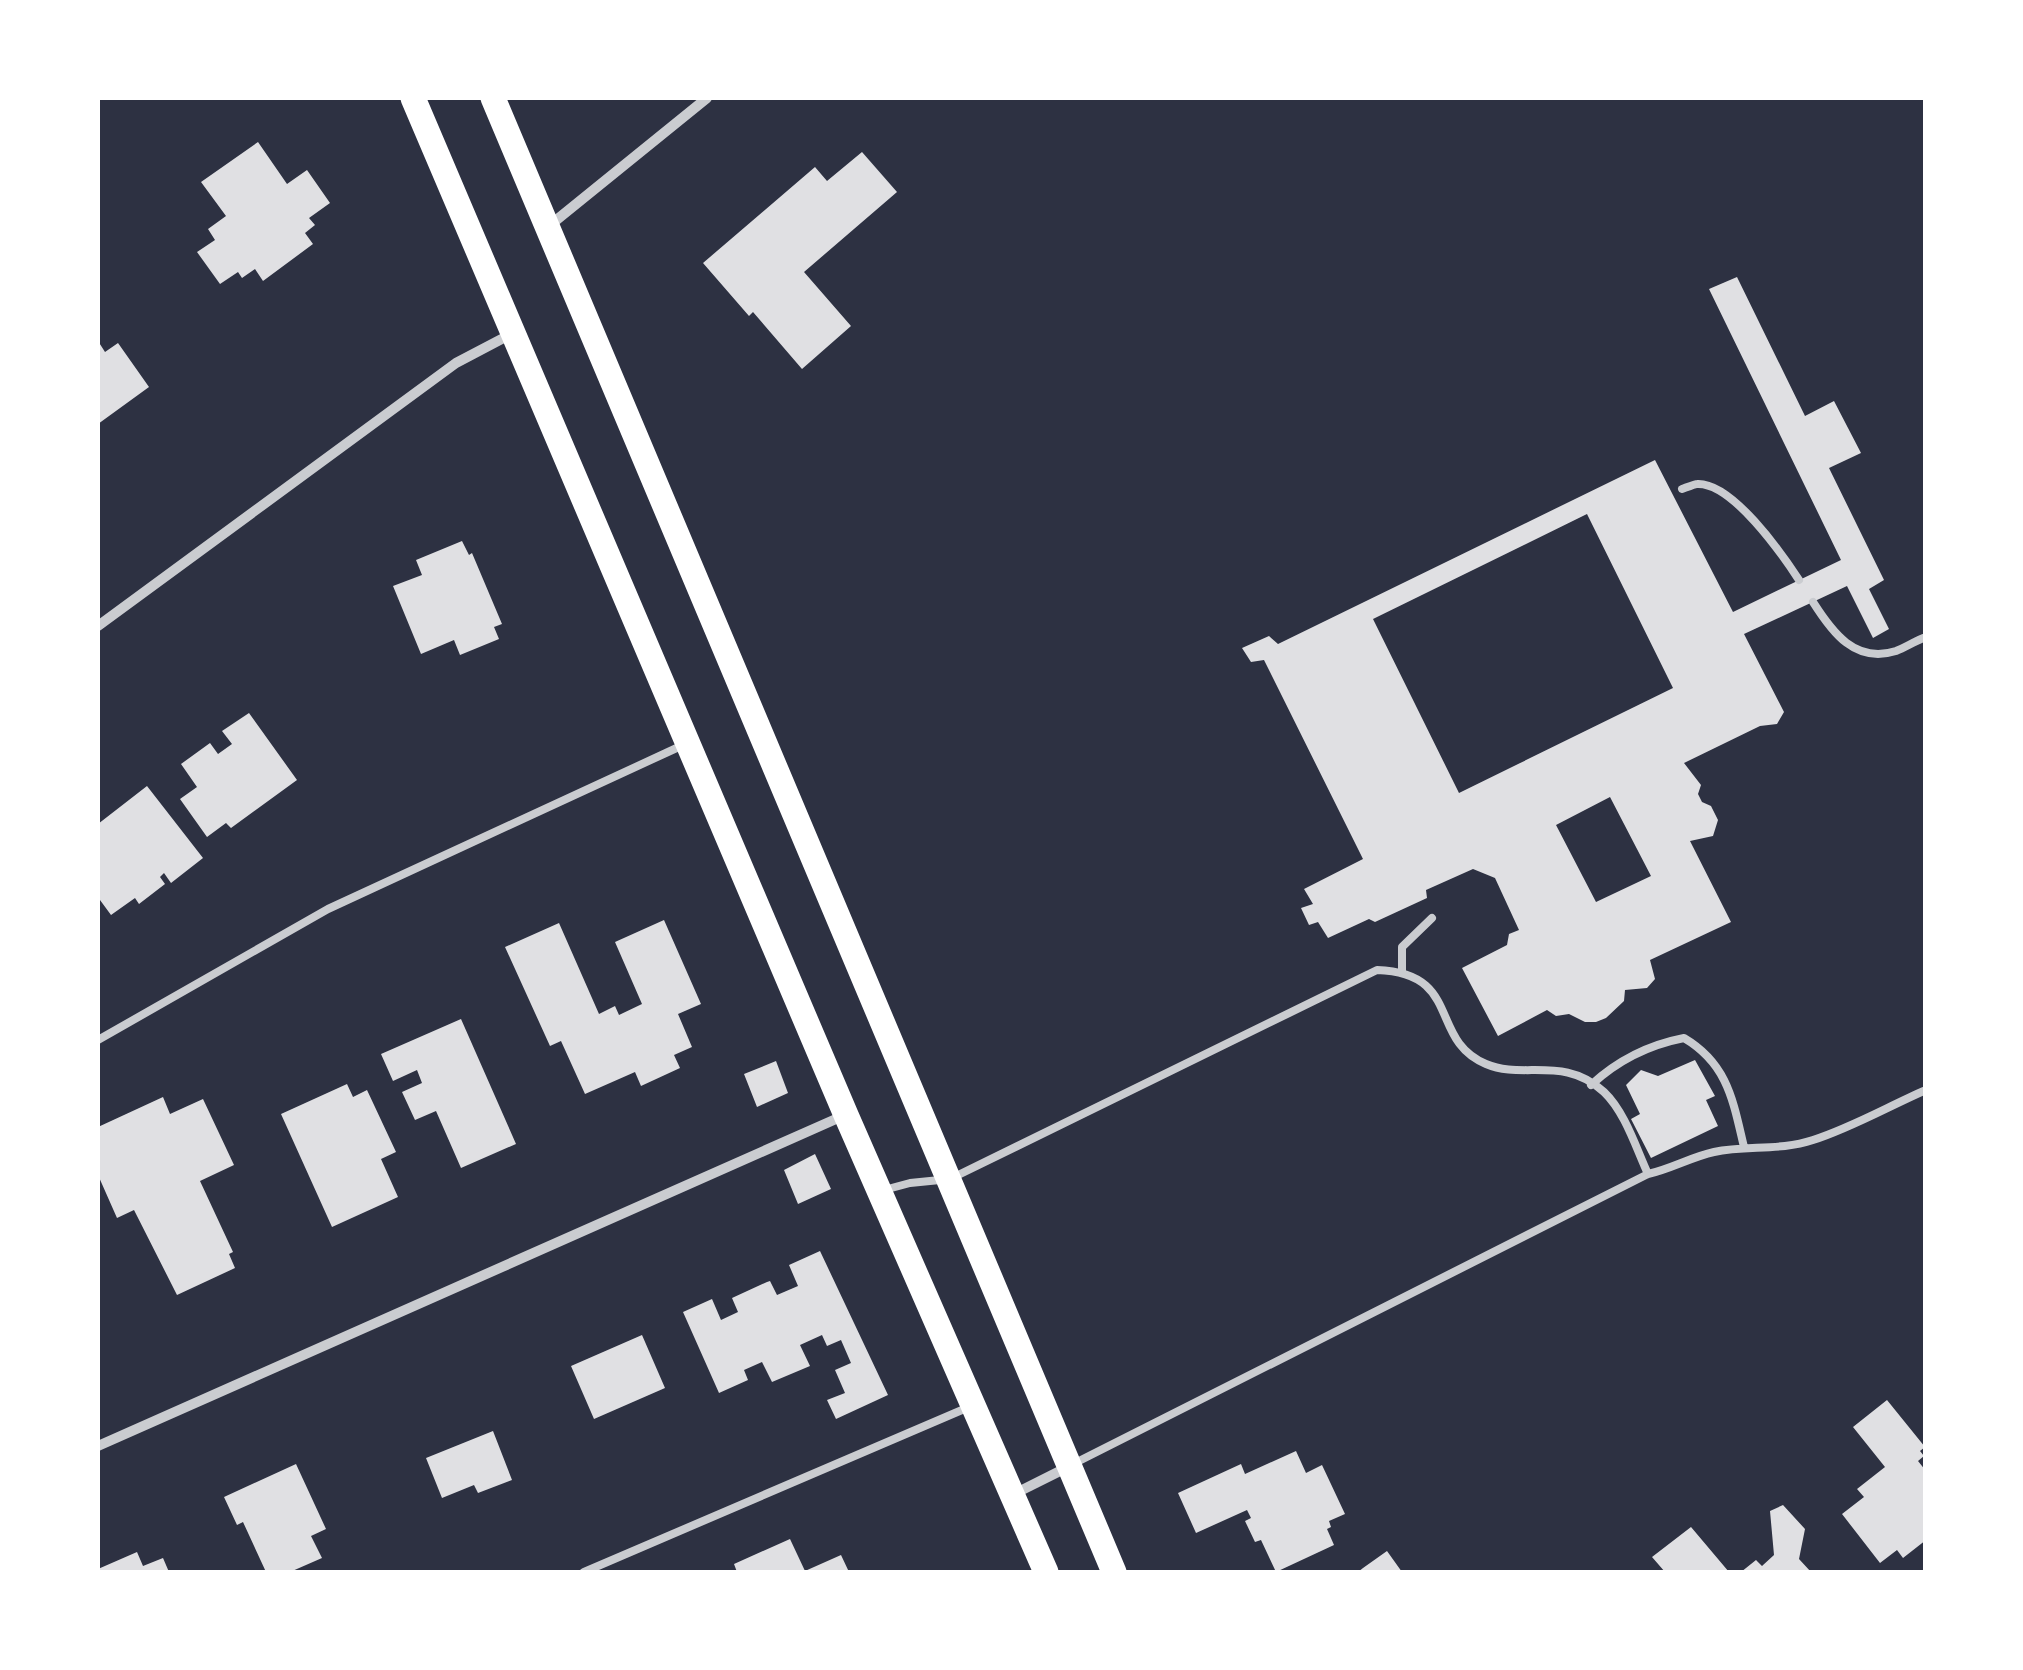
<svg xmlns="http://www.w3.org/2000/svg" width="2023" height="1670" font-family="'Roboto Condensed',sans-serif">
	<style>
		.building { fill: #e0e0e3; fill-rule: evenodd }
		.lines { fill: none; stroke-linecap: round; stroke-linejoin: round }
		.service { stroke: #caccd0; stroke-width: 8 }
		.minor { stroke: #caccd0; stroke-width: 10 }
		.primary { stroke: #fff; stroke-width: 25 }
	</style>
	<rect width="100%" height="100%" fill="#2d3142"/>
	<!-- building -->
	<path class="building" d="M 258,142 L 287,184 L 307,170 L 330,203 L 309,218 L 315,225 L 305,233 L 313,244 L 263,281 L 255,269 L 242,278 L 238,272 L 220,284 L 197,252 L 215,240 L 208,229 L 226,216 L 201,182 Z
		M 862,152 L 897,192 L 804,272 L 851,326 L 802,369 L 753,312 L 749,316 L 703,263 L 815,167 L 827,181 Z
		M 1737,277 L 1805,416 L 1834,401 L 1861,453 L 1829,468 L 1884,580 L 1869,589 L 1889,629 L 1873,638 L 1847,586 L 1744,634 L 1784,712 L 1777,724 L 1760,726 L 1684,763 L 1701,785 L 1698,794 L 1702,802 L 1711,806 L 1718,820 L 1713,836 L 1690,841 L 1731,922 L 1650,960 L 1655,979 L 1647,988 L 1625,990 L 1624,1001 L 1606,1018 L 1596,1022 L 1585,1022 L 1569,1014 L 1556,1016 L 1547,1010 L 1498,1036 L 1462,968 L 1507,945 L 1509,934 L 1519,930 L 1495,878 L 1473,869 L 1426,890 L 1427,898 L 1375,922 L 1369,919 L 1328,938 L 1318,922 L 1309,925 L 1301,908 L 1313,904 L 1304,889 L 1363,859 L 1264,660 L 1251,662 L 1242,648 L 1269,636 L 1278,644 L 1655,460 L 1733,612 L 1841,560 L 1709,289 ZM 1587,514 L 1673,688 L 1459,793 L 1373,619 ZM 1610,797 L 1651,876 L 1596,902 L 1556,825 Z
		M 98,341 L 105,352 L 118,343 L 149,387 L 98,424 Z
		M 462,541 L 469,555 L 472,553 L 502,624 L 494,627 L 499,639 L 460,655 L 454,640 L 421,654 L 393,586 L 422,575 L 416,560 Z
		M 249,713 L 297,780 L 231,828 L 226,823 L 207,837 L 180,799 L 197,787 L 181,764 L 210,743 L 218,754 L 232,744 L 222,731 Z
		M 147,786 L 203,858 L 171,883 L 164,873 L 160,877 L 165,884 L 139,904 L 135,898 L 111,915 L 100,900 L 98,901 L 98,824 Z
		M 664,920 L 701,1004 L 678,1014 L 692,1047 L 674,1055 L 680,1068 L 641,1086 L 635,1072 L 585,1094 L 561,1041 L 550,1046 L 505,947 L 559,923 L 599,1014 L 615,1006 L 619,1015 L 642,1004 L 615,942 Z
		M 461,1019 L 516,1144 L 461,1168 L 436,1111 L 415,1120 L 402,1092 L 422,1083 L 417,1070 L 393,1081 L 381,1054 Z
		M 1695,1060 L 1715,1096 L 1706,1100 L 1718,1126 L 1651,1158 L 1631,1119 L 1640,1114 L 1626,1085 L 1641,1070 L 1658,1076 Z
		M 776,1061 L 788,1093 L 757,1107 L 744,1074 Z
		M 347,1084 L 353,1097 L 367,1090 L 396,1152 L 381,1159 L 398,1197 L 332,1227 L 281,1114 Z
		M 163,1097 L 170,1114 L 203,1099 L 234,1165 L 200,1181 L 233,1252 L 229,1254 L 235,1268 L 177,1295 L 134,1210 L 117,1218 L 98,1175 L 98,1127 Z
		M 815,1154 L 831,1189 L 798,1204 L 784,1170 Z
		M 820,1251 L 888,1395 L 836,1419 L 827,1400 L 845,1393 L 835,1370 L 851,1363 L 841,1340 L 827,1346 L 822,1335 L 800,1345 L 810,1366 L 772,1382 L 762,1362 L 744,1370 L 748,1380 L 719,1393 L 683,1312 L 712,1299 L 721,1320 L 738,1312 L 732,1298 L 767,1282 L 770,1281 L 777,1295 L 798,1286 L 789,1265 Z
		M 642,1335 L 665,1388 L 594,1419 L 571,1366 Z
		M 1887,1400 L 1925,1447 L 1920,1451 L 1924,1456 L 1918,1461 L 1926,1471 L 1926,1540 L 1903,1558 L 1897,1550 L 1880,1563 L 1842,1514 L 1864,1497 L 1857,1489 L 1885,1467 L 1853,1427 Z
		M 493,1431 L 512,1480 L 478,1493 L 474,1485 L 442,1498 L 426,1458 Z
		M 1296,1451 L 1306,1473 L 1322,1465 L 1345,1514 L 1329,1521 L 1331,1527 L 1327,1529 L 1334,1545 L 1276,1572 L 1261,1540 L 1255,1542 L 1245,1521 L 1251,1518 L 1247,1510 L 1196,1533 L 1178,1493 L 1241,1464 L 1245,1474 Z
		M 296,1464 L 326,1529 L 311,1536 L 322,1558 L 290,1572 L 266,1572 L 243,1522 L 237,1525 L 224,1497 Z
		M 1783,1505 L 1805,1529 L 1799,1559 L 1811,1572 L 1741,1572 L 1756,1560 L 1762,1566 L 1774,1555 L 1770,1511 Z
		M 1691,1527 L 1729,1572 L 1665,1572 L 1652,1557 Z
		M 790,1539 L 805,1571 L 841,1555 L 849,1572 L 737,1572 L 734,1564 Z
		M 1387,1551 L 1402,1572 L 1358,1572 L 1363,1568 Z
		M 137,1552 L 143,1566 L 163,1558 L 169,1572 L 98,1572 L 98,1569 Z"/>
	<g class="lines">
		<!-- service -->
		<path class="service" d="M 1682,489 C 1685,488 1695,484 1697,484 C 1732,482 1782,554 1799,580
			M 1813,602 C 1832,632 1855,664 1896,651 C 1906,647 1915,641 1926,637
			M 1402,971 L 1402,947 L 1432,918
			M 98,1040 L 328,909 L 681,746
			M 1591,1085 C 1618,1060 1648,1045 1684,1038 C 1728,1064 1733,1101 1744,1147
			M 884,1190 L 910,1183 L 950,1179 L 1377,970 C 1463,973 1428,1040 1486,1064 C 1523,1080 1564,1055 1604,1092 C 1625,1112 1636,1148 1648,1174
			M 1075,1463 L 1648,1174 C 1671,1169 1691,1157 1714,1152 C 1747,1145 1780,1151 1813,1140 C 1851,1128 1889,1106 1926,1090
			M 584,1572 L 969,1407"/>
		<!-- minor -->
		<path class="minor" d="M 549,226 L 707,98
			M 98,626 L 456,363 L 513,333
			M 98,1446 L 845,1115
			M 1012,1495 L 1068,1467"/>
		<!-- primary -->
		<path class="primary" d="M 413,98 L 846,1115 L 1046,1572
			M 493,98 L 1114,1572"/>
	</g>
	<!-- border -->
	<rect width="2023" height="1670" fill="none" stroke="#ffffff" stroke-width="200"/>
</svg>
